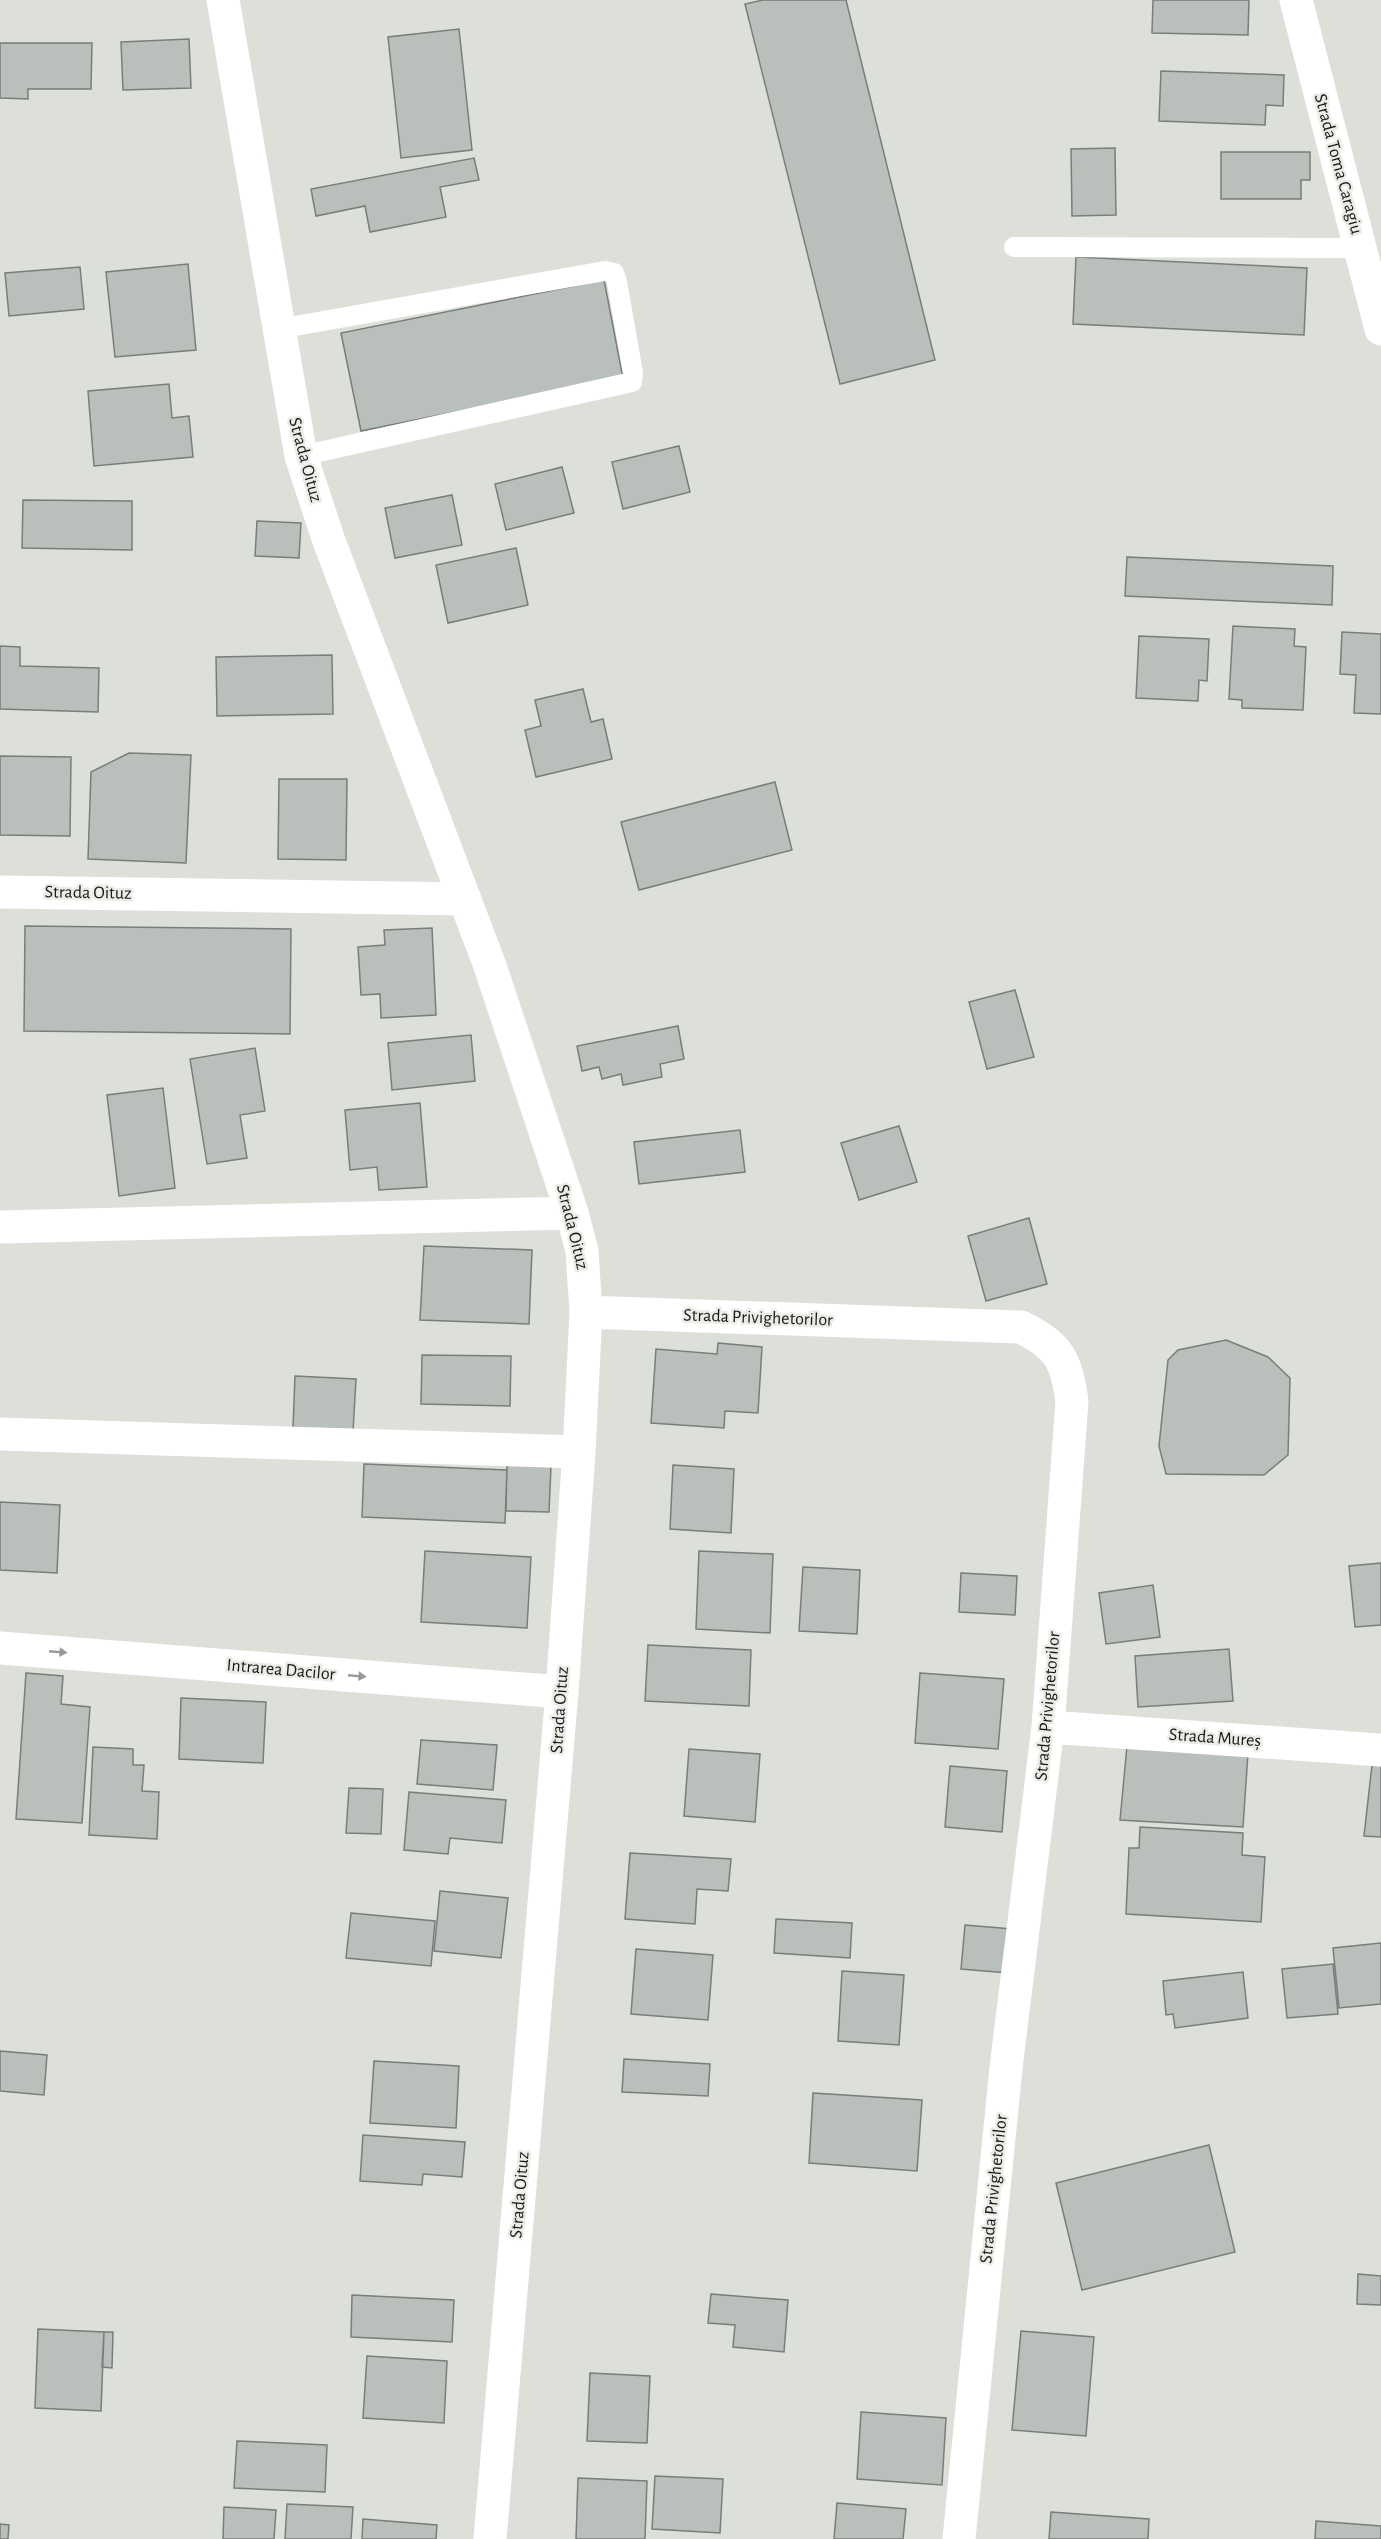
<svg xmlns="http://www.w3.org/2000/svg" width="1381" height="2539" font-family="'Alegreya Sans',sans-serif">
	<style>
		.building { fill: #b9bfba; stroke: #787e7a; stroke-width: 1.5 }
		.lines { fill: none; stroke-linecap: round; stroke-linejoin: round }
		.service { stroke: #fff; stroke-width: 20 }
		.minor { stroke: #fff; stroke-width: 33 }
		.oneway { fill: #979897 }
		.labels { text-anchor: middle; dominant-baseline: central; stroke-width: 5; stroke-linejoin: round; paint-order: stroke }
		.street-label { font-size: 18px; fill: #181917; stroke: #eaede6 }
	</style>
	<rect width="100%" height="100%" fill="#dde0d9"/>
	<!-- building -->
	<path class="building" d="M 763,0 L 846,0 L 935,360 L 840,384 L 745,4 Z
		M 1153,0 L 1249,0 L 1248,35 L 1152,33 Z
		M 459,29 L 472,150 L 401,158 L 388,37 Z
		M 189,39 L 191,88 L 123,90 L 121,42 Z
		M 0,43 L 92,43 L 91,89 L 28,89 L 28,99 L 0,98 Z
		M 1161,71 L 1284,75 L 1283,106 L 1266,105 L 1265,125 L 1159,121 Z
		M 1115,148 L 1116,215 L 1072,216 L 1071,149 Z
		M 1221,152 L 1310,152 L 1310,180 L 1301,180 L 1301,199 L 1221,199 Z
		M 474,158 L 479,180 L 440,187 L 446,217 L 370,232 L 365,206 L 316,216 L 311,189 Z
		M 1076,257 L 1307,268 L 1304,335 L 1073,324 Z
		M 188,264 L 196,350 L 115,357 L 106,272 Z
		M 80,267 L 84,309 L 9,316 L 5,273 Z
		M 604,280 L 623,378 L 361,431 L 341,333 Z
		M 169,384 L 172,418 L 189,416 L 193,457 L 94,466 L 88,391 Z
		M 679,446 L 690,492 L 623,509 L 612,462 Z
		M 562,467 L 574,513 L 506,530 L 495,484 Z
		M 452,495 L 462,545 L 395,558 L 385,508 Z
		M 23,500 L 132,501 L 132,550 L 22,548 Z
		M 257,521 L 301,523 L 299,558 L 255,556 Z
		M 516,548 L 528,605 L 448,623 L 436,565 Z
		M 1127,557 L 1333,566 L 1332,605 L 1125,596 Z
		M 1233,626 L 1295,629 L 1294,646 L 1306,647 L 1303,710 L 1242,708 L 1242,700 L 1229,699 Z
		M 1342,632 L 1381,634 L 1381,714 L 1354,713 L 1356,675 L 1340,674 Z
		M 1139,636 L 1209,639 L 1207,681 L 1199,680 L 1198,701 L 1136,698 Z
		M 0,646 L 20,647 L 20,666 L 99,668 L 98,712 L 0,709 Z
		M 332,655 L 333,714 L 217,716 L 216,657 Z
		M 583,689 L 591,722 L 603,719 L 612,759 L 536,777 L 525,730 L 541,726 L 535,700 Z
		M 129,753 L 191,755 L 186,863 L 88,859 L 91,772 Z
		M 0,756 L 71,757 L 70,836 L 0,835 Z
		M 279,779 L 347,779 L 346,860 L 278,859 Z
		M 775,782 L 792,850 L 639,890 L 621,822 Z
		M 25,926 L 291,929 L 290,1034 L 24,1031 Z
		M 432,928 L 436,1015 L 381,1018 L 380,994 L 361,995 L 358,947 L 385,945 L 384,930 Z
		M 1015,990 L 1034,1057 L 987,1069 L 969,1002 Z
		M 678,1026 L 684,1059 L 660,1064 L 662,1077 L 623,1085 L 621,1074 L 602,1079 L 599,1067 L 582,1071 L 577,1046 Z
		M 471,1035 L 475,1081 L 392,1090 L 388,1043 Z
		M 255,1048 L 265,1111 L 240,1115 L 247,1158 L 207,1164 L 190,1059 Z
		M 163,1088 L 175,1188 L 119,1196 L 107,1095 Z
		M 420,1103 L 427,1187 L 379,1190 L 377,1167 L 350,1170 L 345,1110 Z
		M 899,1126 L 917,1182 L 859,1200 L 841,1143 Z
		M 740,1130 L 745,1172 L 639,1184 L 634,1142 Z
		M 1029,1218 L 1047,1284 L 986,1301 L 968,1236 Z
		M 424,1246 L 532,1250 L 529,1324 L 420,1320 Z
		M 1226,1340 L 1268,1357 L 1290,1378 L 1288,1455 L 1264,1475 L 1166,1474 L 1159,1446 L 1168,1360 L 1178,1350 Z
		M 718,1343 L 762,1347 L 758,1413 L 725,1411 L 724,1428 L 651,1423 L 656,1349 L 717,1354 Z
		M 422,1355 L 511,1356 L 510,1406 L 421,1404 Z
		M 295,1376 L 356,1379 L 353,1432 L 293,1428 Z
		M 364,1464 L 507,1470 L 505,1523 L 362,1517 Z
		M 507,1465 L 551,1466 L 549,1512 L 506,1511 Z
		M 673,1465 L 734,1469 L 731,1533 L 670,1529 Z
		M 0,1502 L 60,1505 L 57,1573 L 0,1570 Z
		M 425,1551 L 531,1557 L 527,1628 L 421,1622 Z
		M 699,1551 L 773,1554 L 770,1633 L 696,1629 Z
		M 1381,1563 L 1381,1625 L 1355,1627 L 1349,1566 Z
		M 803,1567 L 860,1570 L 857,1634 L 799,1631 Z
		M 961,1573 L 1017,1576 L 1015,1615 L 959,1612 Z
		M 1153,1585 L 1160,1637 L 1106,1644 L 1099,1593 Z
		M 648,1645 L 751,1650 L 749,1706 L 645,1701 Z
		M 1229,1649 L 1233,1701 L 1138,1707 L 1135,1656 Z
		M 26,1673 L 63,1676 L 61,1704 L 90,1707 L 82,1823 L 16,1819 Z
		M 920,1673 L 1004,1679 L 998,1749 L 915,1743 Z
		M 181,1698 L 266,1702 L 263,1763 L 179,1759 Z
		M 421,1740 L 497,1745 L 493,1790 L 417,1784 Z
		M 1127,1746 L 1248,1753 L 1243,1827 L 1120,1820 Z
		M 93,1747 L 133,1749 L 133,1765 L 144,1765 L 142,1791 L 159,1792 L 157,1839 L 89,1835 Z
		M 689,1749 L 760,1754 L 755,1822 L 684,1816 Z
		M 1372,1765 L 1381,1765 L 1381,1837 L 1364,1836 Z
		M 950,1766 L 1007,1771 L 1002,1832 L 945,1827 Z
		M 349,1788 L 383,1789 L 381,1834 L 346,1833 Z
		M 409,1792 L 506,1800 L 502,1843 L 450,1838 L 448,1854 L 404,1850 Z
		M 1140,1827 L 1243,1833 L 1242,1855 L 1265,1857 L 1261,1922 L 1126,1914 L 1129,1848 L 1139,1848 Z
		M 630,1853 L 731,1859 L 728,1891 L 697,1889 L 695,1924 L 625,1919 Z
		M 440,1891 L 508,1898 L 501,1958 L 434,1951 Z
		M 351,1913 L 435,1921 L 431,1966 L 346,1958 Z
		M 776,1919 L 852,1923 L 850,1958 L 774,1953 Z
		M 965,1925 L 1012,1929 L 1008,1973 L 961,1969 Z
		M 1381,1943 L 1381,2004 L 1339,2008 L 1333,1948 Z
		M 636,1949 L 713,1955 L 708,2020 L 631,2014 Z
		M 1333,1964 L 1338,2014 L 1287,2018 L 1282,1969 Z
		M 842,1971 L 904,1975 L 899,2045 L 838,2041 Z
		M 1243,1972 L 1248,2018 L 1175,2028 L 1173,2014 L 1166,2015 L 1163,1981 Z
		M 0,2051 L 47,2055 L 44,2095 L 0,2091 Z
		M 624,2059 L 710,2064 L 708,2096 L 622,2092 Z
		M 374,2061 L 459,2066 L 456,2128 L 370,2123 Z
		M 813,2093 L 922,2100 L 917,2171 L 809,2163 Z
		M 363,2135 L 465,2142 L 462,2177 L 423,2174 L 422,2185 L 360,2181 Z
		M 1209,2145 L 1235,2252 L 1082,2290 L 1056,2183 Z
		M 1358,2274 L 1381,2276 L 1381,2305 L 1357,2304 Z
		M 711,2294 L 788,2300 L 784,2352 L 733,2347 L 735,2325 L 708,2323 Z
		M 352,2295 L 454,2300 L 452,2342 L 351,2337 Z
		M 38,2329 L 104,2332 L 101,2411 L 35,2408 Z
		M 1021,2331 L 1094,2337 L 1086,2436 L 1012,2430 Z
		M 104,2332 L 113,2332 L 112,2368 L 102,2367 Z
		M 367,2356 L 447,2361 L 444,2423 L 363,2418 Z
		M 590,2373 L 650,2376 L 647,2443 L 587,2441 Z
		M 861,2412 L 946,2418 L 942,2485 L 857,2479 Z
		M 237,2441 L 327,2445 L 325,2492 L 234,2488 Z
		M 655,2476 L 723,2479 L 720,2533 L 652,2529 Z
		M 578,2478 L 647,2481 L 645,2539 L 576,2539 Z
		M 837,2503 L 906,2509 L 903,2539 L 834,2539 Z
		M 287,2504 L 353,2507 L 351,2539 L 285,2539 Z
		M 224,2507 L 276,2510 L 274,2539 L 223,2539 Z
		M 1051,2512 L 1149,2519 L 1148,2539 L 1049,2539 Z
		M 363,2519 L 437,2525 L 436,2539 L 362,2539 Z
		M 1316,2521 L 1381,2526 L 1381,2539 L 1315,2539 Z
		M 0,2524 L 9,2525 L 8,2539 L 0,2539 Z"/>
	<g class="lines">
		<!-- service -->
		<path class="service" d="M 1014,247 L 1360,248
			M 278,329 L 605,271 L 614,273 L 617,282 L 633,373 L 632,382 L 301,456"/>
		<!-- minor -->
		<path class="minor" d="M 223,0 L 301,456 L 329,541 L 490,966 L 572,1213 L 582,1251 L 586,1312 L 579,1452 L 562,1692 L 490,2539
			M 1296,0 L 1381,329
			M 0,892 L 465,899
			M 0,1227 L 572,1213
			M 586,1312 L 1021,1327 C 1059,1346 1066,1359 1072,1401 L 1048,1727 L 1006,2068 L 959,2539
			M 0,1434 L 579,1452
			M 0,1648 L 562,1692
			M 1048,1727 L 1381,1750"/>
	</g>
	<!-- one-way arrows -->
	<defs><path id="oneway-solid" d="M-6-.8H1V-3.2L6.5 0L1 3.2V.8H-6Z" transform="scale(1.5)"/></defs>
	<g class="oneway">
		<use href="#oneway-solid" transform="translate(58 1652) rotate(5)"/>
		<use href="#oneway-solid" transform="translate(357 1676) rotate(5)"/>
	</g>
	<g class="labels">
		<!-- street labels -->
		<g class="street-label">
			<text transform="translate(1338 164) rotate(75)">Strada Toma Caragiu</text>
			<text transform="translate(305 460) rotate(75)">Strada Oituz</text>
			<text transform="translate(88 893) rotate(1)">Strada Oituz</text>
			<text transform="translate(572 1227) rotate(76)">Strada Oituz</text>
			<text transform="translate(758 1318) rotate(2)">Strada Privighetorilor</text>
			<text transform="translate(281 1670) rotate(5)">Intrarea Dacilor</text>
			<text transform="translate(1048 1706) rotate(-85)">Strada Privighetorilor</text>
			<text transform="translate(560 1710) rotate(-86)">Strada Oituz</text>
			<text transform="translate(1215 1738) rotate(4)">Strada Mureș</text>
			<text transform="translate(994 2189) rotate(-84)">Strada Privighetorilor</text>
			<text transform="translate(520 2195) rotate(-85)">Strada Oituz</text>
		</g>
	</g>
</svg>
